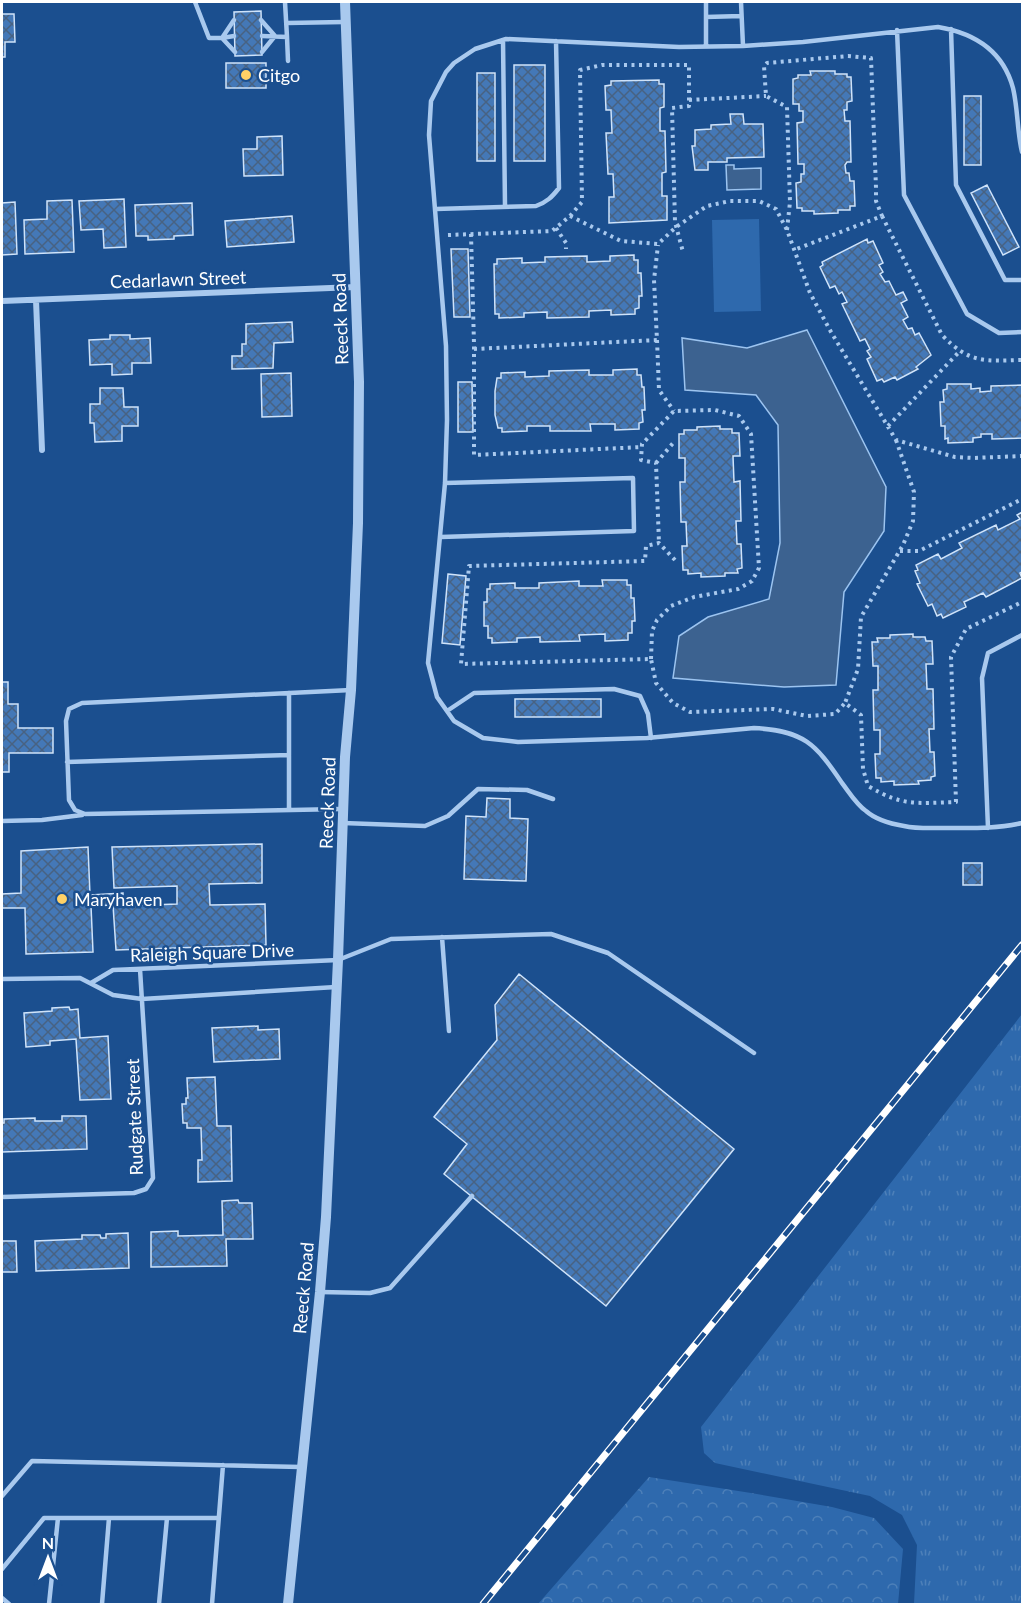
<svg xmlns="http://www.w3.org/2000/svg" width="1024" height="1606" font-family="Lato,sans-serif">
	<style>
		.grass { fill: url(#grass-tufts) }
		.forest { fill: url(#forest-crowns) }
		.garden { fill: #2e69ad }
		.water { fill: #3c6290; stroke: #9cc4f0; stroke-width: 1.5 }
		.building { fill: url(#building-cross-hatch); stroke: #cfe3fa; stroke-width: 1.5 }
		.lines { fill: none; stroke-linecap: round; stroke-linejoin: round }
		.path { stroke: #a9c9ee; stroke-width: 4; stroke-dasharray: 3 4.5; stroke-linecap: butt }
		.service { stroke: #a9c9ee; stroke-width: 4.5 }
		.minor { stroke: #a9c9ee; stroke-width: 6 }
		.tertiary { stroke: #a9c9ee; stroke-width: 10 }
		.rail-casing { stroke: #fff; stroke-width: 7 }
		.rail { stroke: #1b4f8f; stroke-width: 4.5; stroke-dasharray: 14; stroke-linecap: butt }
		.poi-dot { fill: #ffd166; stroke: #1b4f8f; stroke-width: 2 }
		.labels { text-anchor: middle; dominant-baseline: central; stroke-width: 5; stroke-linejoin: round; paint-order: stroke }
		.poi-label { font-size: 18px; fill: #fff; stroke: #1b4f8f; text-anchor: start }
		.street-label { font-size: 18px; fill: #fff; stroke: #1b4f8f }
	</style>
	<defs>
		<pattern id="grass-tufts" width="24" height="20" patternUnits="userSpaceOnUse" patternTransform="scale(1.5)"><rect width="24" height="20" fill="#2e69ad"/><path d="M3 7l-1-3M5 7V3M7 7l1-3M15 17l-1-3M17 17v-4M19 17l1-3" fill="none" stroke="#4d80b9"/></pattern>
		<pattern id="forest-crowns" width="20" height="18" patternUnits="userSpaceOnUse" patternTransform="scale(1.5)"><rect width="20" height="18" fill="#2e69ad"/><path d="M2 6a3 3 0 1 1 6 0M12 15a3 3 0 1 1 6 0" fill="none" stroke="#4d80b9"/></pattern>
		<pattern id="building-cross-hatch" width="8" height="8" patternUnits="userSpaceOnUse" patternTransform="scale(1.5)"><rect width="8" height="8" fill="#4478b7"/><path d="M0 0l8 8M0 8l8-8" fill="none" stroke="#486282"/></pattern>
	</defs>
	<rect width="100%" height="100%" fill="#1b4f8f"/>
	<!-- grass -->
	<path class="grass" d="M 1022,1014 L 1022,1604 L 914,1604 L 917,1545 L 902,1515 L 870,1496 L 715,1463 L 704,1453 L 701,1427 Z"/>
	<!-- forest -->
	<path class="forest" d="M 649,1477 L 751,1493 L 832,1507 L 874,1518 L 903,1549 L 898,1604 L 538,1604 Z"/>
	<!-- garden -->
	<path class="garden" d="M 759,219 L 761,311 L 714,312 L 712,220 Z"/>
	<!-- water -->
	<path class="water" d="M 726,165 L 734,165 L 734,169 L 761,168 L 761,189 L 727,190 Z
		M 807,330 L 886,487 L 884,531 L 844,592 L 836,685 L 784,687 L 673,678 L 679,636 L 708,617 L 769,599 L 780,543 L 778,425 L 756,395 L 685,390 L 682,338 L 747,348 Z"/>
	<!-- building -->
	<path class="building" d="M 261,11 L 262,55 L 235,56 L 234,12 Z
		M 2,14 L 14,14 L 15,42 L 5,42 L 5,57 L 2,57 Z
		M 226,63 L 266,63 L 266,88 L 226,88 Z
		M 514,65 L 545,65 L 545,161 L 514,161 Z
		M 810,71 L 835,71 L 835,74 L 847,74 L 847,77 L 851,77 L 852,101 L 847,102 L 847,110 L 844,110 L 845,121 L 850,121 L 851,162 L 847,162 L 845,165 L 846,173 L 849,173 L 850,181 L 854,181 L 855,206 L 850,206 L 850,210 L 838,210 L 838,213 L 814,214 L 814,211 L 802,211 L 802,208 L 797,208 L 796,183 L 801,182 L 801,174 L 804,174 L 804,164 L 798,164 L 797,123 L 803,122 L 803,111 L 799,111 L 799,104 L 793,104 L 793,79 L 798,78 L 798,75 L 811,75 Z
		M 477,73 L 495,73 L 495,161 L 477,161 Z
		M 659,80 L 659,84 L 664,84 L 664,107 L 660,108 L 660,131 L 665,131 L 666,172 L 662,173 L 662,196 L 667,196 L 667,220 L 609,223 L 609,197 L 614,197 L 613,174 L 608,174 L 606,133 L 612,133 L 611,110 L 606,110 L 605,86 L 611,85 L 611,81 Z
		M 964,96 L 981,96 L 981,165 L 964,165 Z
		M 730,114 L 743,114 L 744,124 L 763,124 L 764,157 L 727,158 L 727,162 L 708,162 L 708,170 L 695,170 L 692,146 L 695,146 L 695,130 L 711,129 L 711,125 L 731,124 Z
		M 282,136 L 283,175 L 244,176 L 243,149 L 257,149 L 257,137 Z
		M 987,185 L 1019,247 L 1003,255 L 971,193 Z
		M 124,199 L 126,247 L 104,248 L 103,229 L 81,230 L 79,201 Z
		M 72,200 L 74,252 L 25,254 L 24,220 L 47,219 L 47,201 Z
		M 15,202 L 17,254 L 2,255 L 2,203 Z
		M 192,203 L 193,235 L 174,236 L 174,239 L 148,240 L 148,236 L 136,236 L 135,205 Z
		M 292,216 L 294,242 L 227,247 L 225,221 Z
		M 867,239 L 868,243 L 873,241 L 883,263 L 879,265 L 883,272 L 880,274 L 885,282 L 889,281 L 896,295 L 903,292 L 907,300 L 901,303 L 908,317 L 903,320 L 908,329 L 912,328 L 915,335 L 919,333 L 931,355 L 916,367 L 918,369 L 897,380 L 895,377 L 884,382 L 882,379 L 877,381 L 867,359 L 871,357 L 867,351 L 870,349 L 865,339 L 860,341 L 842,304 L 847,302 L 842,292 L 839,294 L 835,286 L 830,288 L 820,267 L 823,265 L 822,262 Z
		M 451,249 L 468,249 L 470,317 L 454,317 Z
		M 634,255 L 634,260 L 638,260 L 638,273 L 641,273 L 642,296 L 639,296 L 639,308 L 635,309 L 635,314 L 611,315 L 611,310 L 589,311 L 589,317 L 547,318 L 547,312 L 524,313 L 524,317 L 499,318 L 499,314 L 495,314 L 494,264 L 497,264 L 497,259 L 522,258 L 522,263 L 545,262 L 545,257 L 587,256 L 587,262 L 610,261 L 610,256 Z
		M 292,322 L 293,342 L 274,343 L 273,368 L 232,369 L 232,356 L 242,356 L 242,344 L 246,344 L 246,324 Z
		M 110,335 L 130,335 L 130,339 L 150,338 L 151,363 L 132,363 L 132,374 L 112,375 L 112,364 L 90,365 L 89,340 L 110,339 Z
		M 637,369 L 637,375 L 641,375 L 642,387 L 644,387 L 645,410 L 642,410 L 643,422 L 639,423 L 639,429 L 615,430 L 615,424 L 590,424 L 591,431 L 550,431 L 550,426 L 527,426 L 527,431 L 502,432 L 502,428 L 498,428 L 495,415 L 495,391 L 497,378 L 501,378 L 501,373 L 525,372 L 525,377 L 549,376 L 549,371 L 589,370 L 589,375 L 613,375 L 613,370 Z
		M 291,373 L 292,416 L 262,417 L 261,374 Z
		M 458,382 L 472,382 L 473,432 L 458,432 Z
		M 947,384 L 971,384 L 971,389 L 980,388 L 980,392 L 991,391 L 991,386 L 1022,385 L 1022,438 L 992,439 L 992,434 L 981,434 L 981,437 L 973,438 L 973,442 L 948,443 L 948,438 L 945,439 L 945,426 L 941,426 L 940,402 L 944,402 L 943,390 L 947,389 Z
		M 100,388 L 123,388 L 124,407 L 138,407 L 138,426 L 122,426 L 122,441 L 95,442 L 94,423 L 90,423 L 90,404 L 100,404 Z
		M 720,426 L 720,429 L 732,429 L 732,433 L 739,433 L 740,456 L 733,456 L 734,482 L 740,481 L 741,521 L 736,521 L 737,544 L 741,544 L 742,568 L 737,569 L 738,573 L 725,573 L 725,576 L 701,577 L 701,573 L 688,574 L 688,570 L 683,570 L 682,546 L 687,546 L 686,522 L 681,522 L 680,482 L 685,482 L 685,458 L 679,458 L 679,434 L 684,434 L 684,430 L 697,430 L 697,427 Z
		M 1022,512 L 1022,572 L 1020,573 L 1022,578 L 986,597 L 983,593 L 964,602 L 966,607 L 943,618 L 941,614 L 937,616 L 932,604 L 928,606 L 917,584 L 920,583 L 915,571 L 918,570 L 916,565 L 938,554 L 941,559 L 962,548 L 959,543 L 996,525 L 998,530 L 1020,519 L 1017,515 Z
		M 448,574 L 466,576 L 460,645 L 442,643 Z
		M 602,580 L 627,580 L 627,585 L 631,585 L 631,598 L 634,598 L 635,621 L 632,621 L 632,633 L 628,633 L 628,640 L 605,641 L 605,634 L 579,635 L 580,641 L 540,642 L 540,637 L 517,638 L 517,642 L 492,643 L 492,638 L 488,638 L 488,626 L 484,626 L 484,602 L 487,602 L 487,589 L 490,589 L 490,584 L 515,583 L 515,588 L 539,588 L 539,583 L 579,581 L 579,586 L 603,586 Z
		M 913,634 L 913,637 L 925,637 L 926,641 L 932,641 L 933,664 L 926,664 L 927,689 L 933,689 L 934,729 L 929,729 L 930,752 L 934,752 L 935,776 L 931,777 L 931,780 L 918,781 L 919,784 L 894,785 L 894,781 L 881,782 L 881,778 L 876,778 L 875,754 L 880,754 L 880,730 L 874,730 L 873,690 L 878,690 L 878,666 L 873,666 L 872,642 L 878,642 L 877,638 L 890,638 L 890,635 Z
		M 2,682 L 8,682 L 8,704 L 18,704 L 18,728 L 53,728 L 53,753 L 9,753 L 9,772 L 2,772 Z
		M 515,699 L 601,699 L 601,717 L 515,717 Z
		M 487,798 L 510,799 L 510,818 L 528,819 L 526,881 L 464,879 L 466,816 L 486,817 Z
		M 262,844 L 262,883 L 209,884 L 210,905 L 265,904 L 266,945 L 116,950 L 113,905 L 91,906 L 93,952 L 26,954 L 25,908 L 2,908 L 2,894 L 21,893 L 21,851 L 88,847 L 90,895 L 123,893 L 123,906 L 177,904 L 177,886 L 114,888 L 112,847 Z
		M 963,863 L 982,863 L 982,885 L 963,885 Z
		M 519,974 L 734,1149 L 606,1306 L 444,1174 L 467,1144 L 434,1117 L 497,1040 L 495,1005 Z
		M 69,1007 L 70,1010 L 78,1009 L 80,1038 L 108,1036 L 111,1099 L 80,1100 L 76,1039 L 50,1041 L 50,1045 L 26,1047 L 24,1013 L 52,1011 L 52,1008 Z
		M 258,1026 L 258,1030 L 279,1029 L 280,1059 L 214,1062 L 212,1028 Z
		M 215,1077 L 217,1126 L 231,1126 L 232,1181 L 198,1182 L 198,1160 L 202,1160 L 201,1128 L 187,1128 L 187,1123 L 183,1123 L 182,1104 L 186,1104 L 186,1098 L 188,1098 L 187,1078 Z
		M 62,1116 L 86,1116 L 87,1149 L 2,1152 L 2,1123 L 4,1123 L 4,1119 L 35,1118 L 35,1121 L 62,1121 Z
		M 238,1200 L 239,1203 L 252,1203 L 253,1239 L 226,1239 L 227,1266 L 151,1267 L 151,1232 L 178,1231 L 178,1236 L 223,1235 L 222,1201 Z
		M 128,1233 L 129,1268 L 36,1271 L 35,1241 L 82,1239 L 82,1235 L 100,1235 L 101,1238 L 106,1238 L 106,1234 Z
		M 2,1241 L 16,1241 L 17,1272 L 2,1272 Z"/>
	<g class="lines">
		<!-- path -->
		<path class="path" d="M 689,100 L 766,96
			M 570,216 L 621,241 L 658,244 L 676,227 L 707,206 L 730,201 L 759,201 L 776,209 L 787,230 L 810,293 L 831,332 L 896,440 L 955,457 L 973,458 L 1022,456
			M 882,216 L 942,335 C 970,364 985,361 1022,360
			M 556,228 L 566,243 L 566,249
			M 787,230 L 790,202 L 787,107 L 766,96 L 764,66 L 767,63 L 848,56 L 871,58 L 876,188 L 876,201 L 882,216 L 794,250
			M 471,234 L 474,344 L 474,455 L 642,447
			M 448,235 L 552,231 L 570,216 L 582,202 L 580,70 L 602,65 L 689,65 L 689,106 L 672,108 L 675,222 L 683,252
			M 657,340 L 659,390 L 674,411
			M 474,349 L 657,340 L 654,280 L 658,245
			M 888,426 L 960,351
			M 896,440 L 914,492 L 913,521 L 903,545 L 861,617 L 858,669 L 845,703 L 861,715 L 863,769 L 868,786 C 904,807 916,803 956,802 L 951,657 L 966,629 L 1022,602
			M 656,463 L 674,442
			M 900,551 L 919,551 L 1022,499
			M 675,560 L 659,543 L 646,546 L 645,561 L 469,566 L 461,664 L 651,659 L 656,683 L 673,703 L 690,712 L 773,709 L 807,716 L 835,714 L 845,703
			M 651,659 L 652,631 L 657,620 L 671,606 L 694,597 L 738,589 L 752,581 L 759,568 L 751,434 L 739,416 L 715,410 L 674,411 L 642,444 L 641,460 L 656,463 L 659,543"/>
		<!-- service -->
		<path class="service" d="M 195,2 L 209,38 L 222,38 L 234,20
			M 706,2 L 706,46
			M 741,2 L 743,46
			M 706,17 L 741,16
			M 261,20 L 275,36 L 262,52
			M 287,23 L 344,22
			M 951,29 L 956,185 L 1005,280 L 1022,280
			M 897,30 L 904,195 L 967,314 L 999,333 L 1022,332
			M 234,36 L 222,38 L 235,52
			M 262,36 L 287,37 L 285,2
			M 287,37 L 288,61
			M 503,40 L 505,206
			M 1022,152 C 1017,131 1018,109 1013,88 C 1003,51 974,33 938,27 L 803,42 L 743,46 L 679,47 L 506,39 L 475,49 L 454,63 L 446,72 L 431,101 L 429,135 L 446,346 L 447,420 L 445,483 L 428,663 L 437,697 L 454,721 L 483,738 L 518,742 L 647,738 L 754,728 C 804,731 815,743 842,783 C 849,792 856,804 866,811 C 875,819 892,824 904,826 C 917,829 931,828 945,828 C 971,828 997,829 1022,823
			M 436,209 L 536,206 C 547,202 552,197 559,188 L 556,41
			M 441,537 L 634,531 L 633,478 L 445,483
			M 289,693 L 289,810
			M 447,711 L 474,693 L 614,689 L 640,696 L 648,714 L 651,738
			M 67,762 L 289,755
			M 341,809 L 85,814 L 75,810 L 69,800 L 66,721 L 69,709 L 82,703 L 351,690
			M 2,821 L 42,820 L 82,815
			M 343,823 L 425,826 L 448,816 L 478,789 L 527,790 L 553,799
			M 988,828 L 982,678 L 988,653 L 1022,635
			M 442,937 L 449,1031
			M 2,979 L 80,978 L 113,995 L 142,999 L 336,987
			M 91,983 L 113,970 L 338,960 L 391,939 L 551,934 L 608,953 L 754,1053
			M 2,1197 L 134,1193 L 146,1189 L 153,1178 L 140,969
			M 320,1292 L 370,1293 L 390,1288 L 472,1196
			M 2,1496 L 32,1461 L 301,1467
			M 2,1569 L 44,1518 L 218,1518
			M 2,1598 L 9,1604
			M 49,1604 L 58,1518
			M 102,1604 L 109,1518
			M 159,1604 L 167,1518
			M 212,1604 L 223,1465"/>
		<!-- minor -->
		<path class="minor" d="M 36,300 L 42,450
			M 2,301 L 356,287"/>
		<!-- tertiary -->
		<path class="tertiary" d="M 288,1604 L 320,1292 L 326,1217 L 338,960 L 345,757 L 351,690 L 358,523 L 359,382 L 345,2"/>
		<!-- rail casing -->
		<g class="rail-casing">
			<path id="rail" d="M 483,1604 L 1022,945"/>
		</g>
		<!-- rail -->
		<use href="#rail" class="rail"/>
	</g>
	<!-- markers -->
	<g class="poi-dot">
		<circle cx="246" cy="75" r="6"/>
		<circle cx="62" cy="899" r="6"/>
	</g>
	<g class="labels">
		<!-- poi labels -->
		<g class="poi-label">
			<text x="258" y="75">Citgo</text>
			<text x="74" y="899">Maryhaven</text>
		</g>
		<!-- street labels -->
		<g class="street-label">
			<text transform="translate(178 279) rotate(-2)">Cedarlawn Street</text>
			<text transform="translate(340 319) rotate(-92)">Reeck Road</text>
			<text transform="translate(327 803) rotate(-88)">Reeck Road</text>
			<text transform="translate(212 952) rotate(-2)">Raleigh Square Drive</text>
			<text transform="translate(134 1117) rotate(-92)">Rudgate Street</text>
			<text transform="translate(303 1288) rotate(-85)">Reeck Road</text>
		</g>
	</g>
	<!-- border -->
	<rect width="1024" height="1606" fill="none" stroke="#ffffff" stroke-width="6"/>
	<!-- north arrow -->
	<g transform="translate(48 1558)" stroke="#1b4f8f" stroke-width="4.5" paint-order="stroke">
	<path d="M0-4.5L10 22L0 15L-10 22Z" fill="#ffffff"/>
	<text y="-9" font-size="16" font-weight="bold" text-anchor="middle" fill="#ffffff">N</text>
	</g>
</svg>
